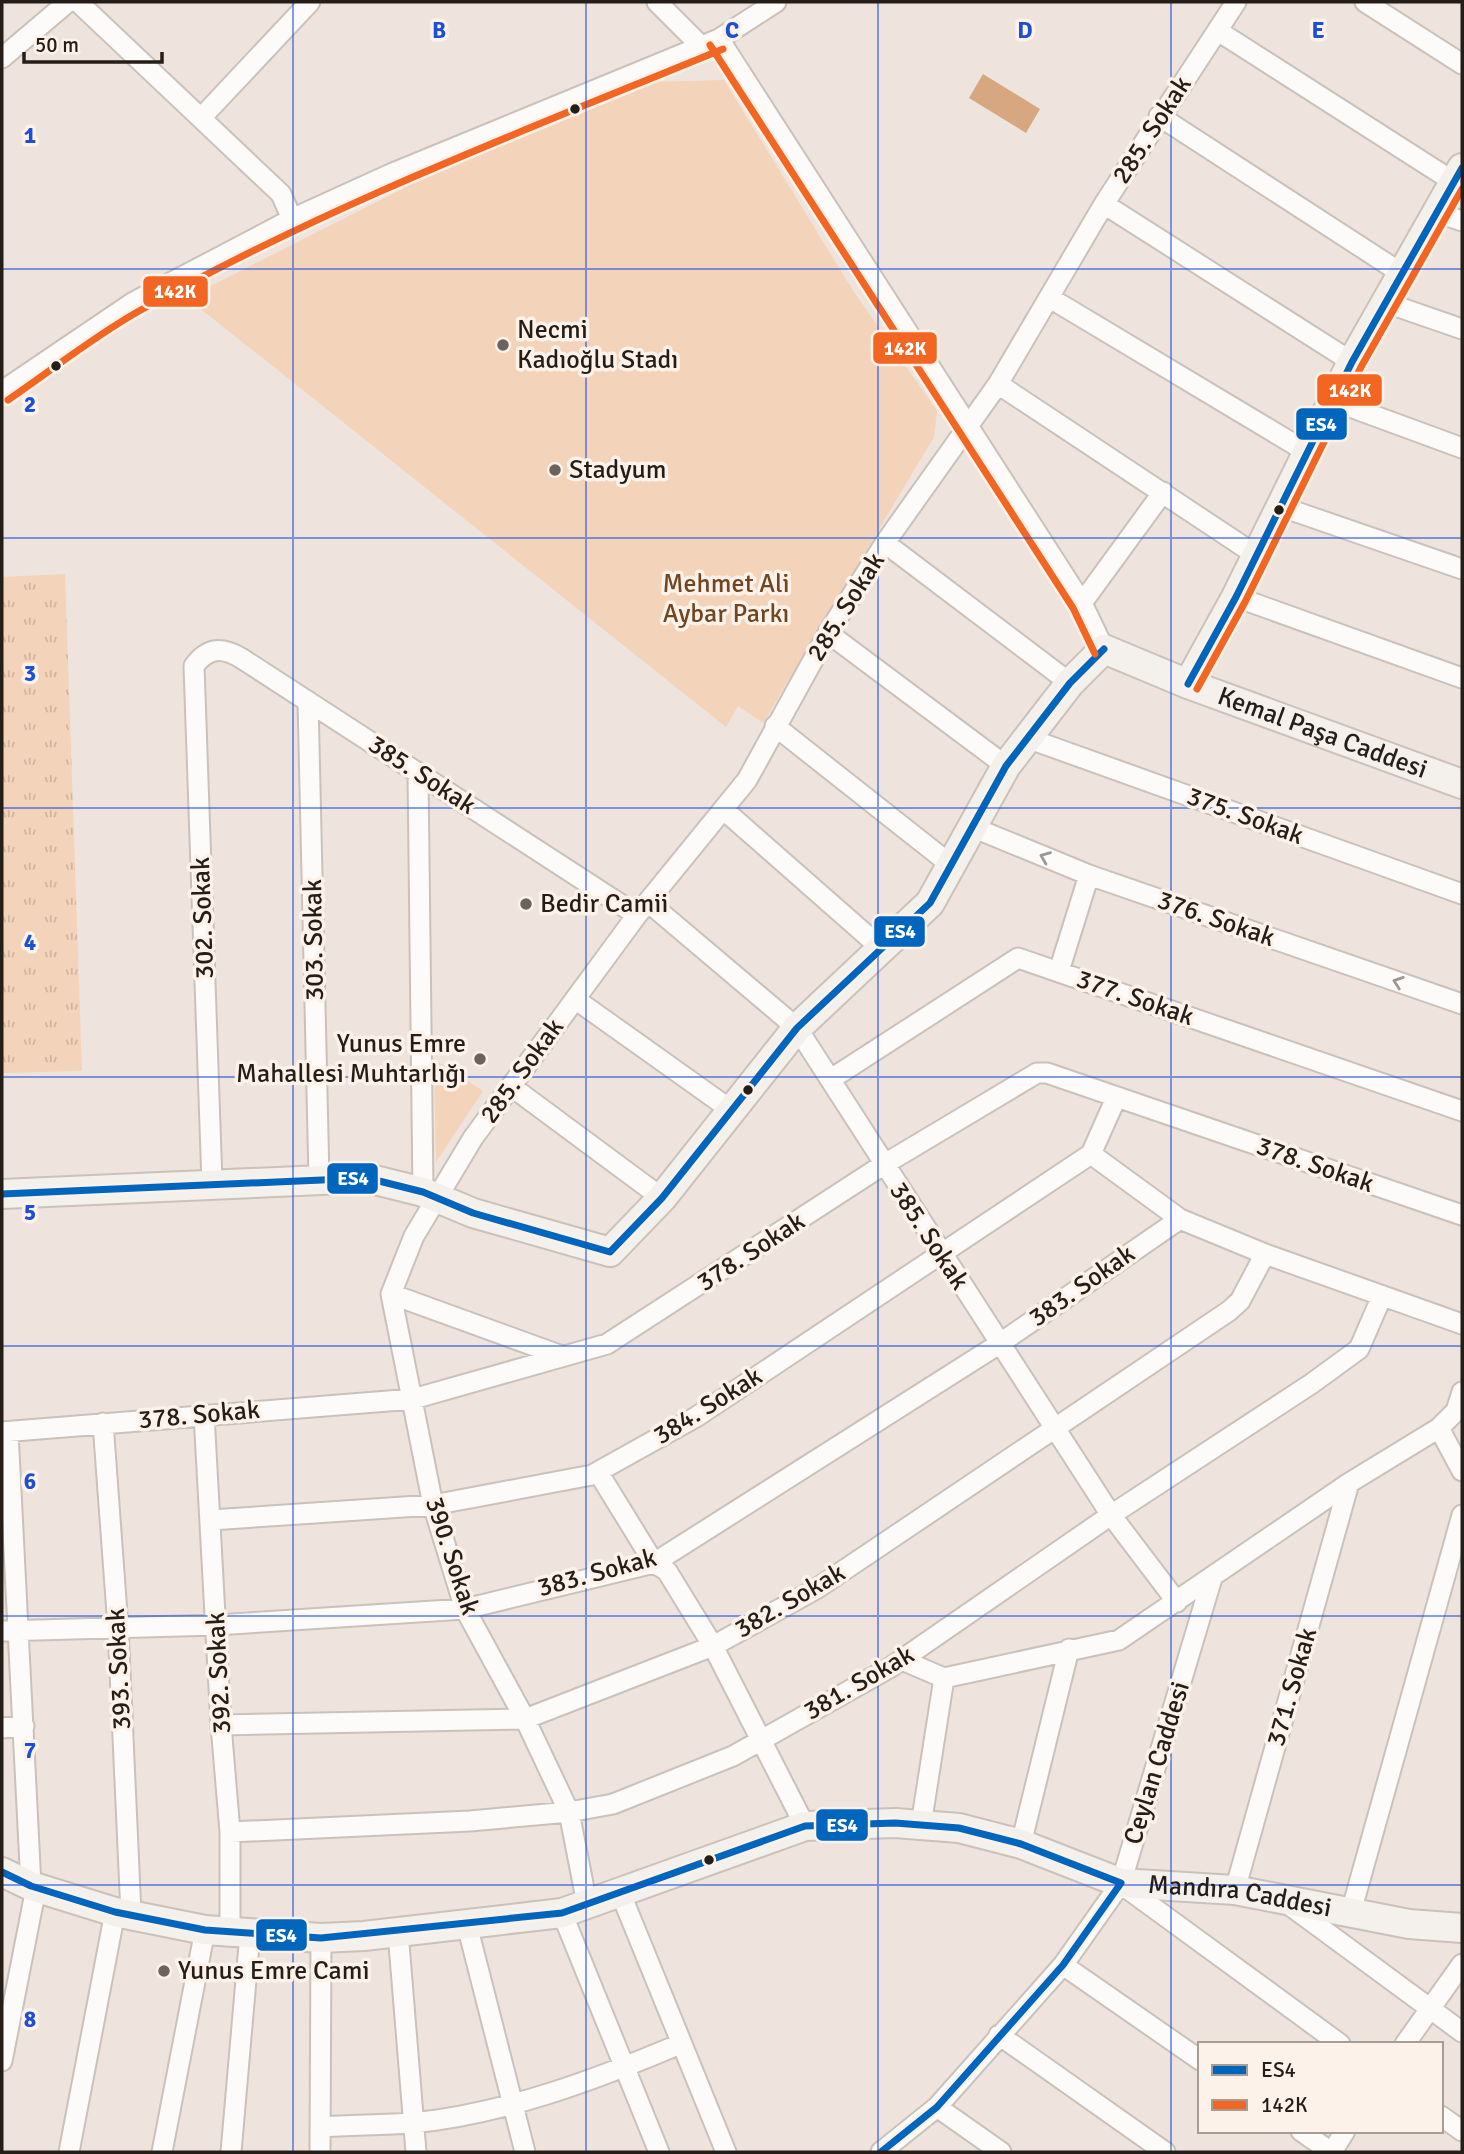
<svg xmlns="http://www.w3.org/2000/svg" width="1464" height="2154" font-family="Signika,sans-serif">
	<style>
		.grass { fill: url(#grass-tufts) }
		.park { fill: #f3d3ba }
		.water { fill: #d6a780 }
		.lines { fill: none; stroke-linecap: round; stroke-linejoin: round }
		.street-casing { stroke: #cac1bb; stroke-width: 23 }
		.secondary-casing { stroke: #cac1bb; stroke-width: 32 }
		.street { stroke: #fcfbfa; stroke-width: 19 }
		.secondary { stroke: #f4f0ec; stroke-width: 28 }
		.bus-1-casing { stroke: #fdf2e9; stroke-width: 12 }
		.bus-2-casing { stroke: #fdf2e9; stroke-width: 12 }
		.bus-1 { stroke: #0065bd; stroke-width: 7 }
		.bus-2 { stroke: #f26522; stroke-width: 7 }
		.oneway { stroke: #9b9794 }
		.grid { fill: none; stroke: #1d4ed8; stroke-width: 2; stroke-opacity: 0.55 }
		.bus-dot { fill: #241d18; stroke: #fdf2e9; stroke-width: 2.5 }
		.poi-dot { fill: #6b635d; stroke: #fdf2e9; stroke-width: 2.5 }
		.labels { text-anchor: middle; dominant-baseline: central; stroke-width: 7; stroke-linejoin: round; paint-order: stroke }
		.street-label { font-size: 26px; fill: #241d18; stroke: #fdf2e9 }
		.poi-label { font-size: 26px; fill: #241d18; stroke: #fdf2e9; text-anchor: start }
		.park-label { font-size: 26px; fill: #71451f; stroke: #fdf2e9 }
		.grid-label { font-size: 23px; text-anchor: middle; font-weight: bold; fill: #1d4ed8; stroke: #fdf2e9; stroke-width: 7; stroke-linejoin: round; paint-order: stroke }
		.line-badge { stroke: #fdf2e9; stroke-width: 2.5 }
		.badge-label { font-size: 19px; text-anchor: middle; font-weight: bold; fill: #fff }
	</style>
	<defs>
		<pattern id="grass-tufts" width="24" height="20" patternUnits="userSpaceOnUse" patternTransform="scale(1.75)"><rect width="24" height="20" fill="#f3d3ba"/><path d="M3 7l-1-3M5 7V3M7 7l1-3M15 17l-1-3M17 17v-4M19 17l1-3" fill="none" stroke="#d0b59f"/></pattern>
	</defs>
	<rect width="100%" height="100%" fill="#eee4dd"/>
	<!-- grass -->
	<path class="grass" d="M 65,574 L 82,1071 L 2,1073 L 2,577 Z"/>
	<!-- park -->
	<path class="park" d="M 724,80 L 852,289 L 937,411 L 934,437 L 763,723 L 738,706 L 726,727 L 187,298 L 408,186 L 650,82 Z
		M 434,1059 L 483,1091 L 436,1162 Z"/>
	<!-- water -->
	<path class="water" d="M 983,74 L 1040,109 L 1026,133 L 969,98 Z"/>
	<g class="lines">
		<!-- street casing -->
		<g class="street-casing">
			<path id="street" d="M 78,2 L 281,194 L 292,219
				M 657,2 L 702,47
				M 1365,2 L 1462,64
				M 1218,31 L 1454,182
				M 719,39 L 1082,603 L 1104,649
				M 2,58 L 68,2
				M 1159,116 L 1401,273
				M 202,117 L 310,2
				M 1104,204 L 1352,362
				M 1436,212 L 1462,221
				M 1050,298 L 1307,452
				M 1384,302 L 1462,329
				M 998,384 L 1256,555
				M 2,391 L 132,303 L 292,219 L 393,173 L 719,39 L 776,2
				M 1334,401 L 1462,448
				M 1282,507 L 1462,569
				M 885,543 L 1070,683
				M 1236,597 L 1462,678
				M 1082,603 L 1163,492
				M 828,633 L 1006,766
				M 308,701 L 319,1179
				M 775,726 L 951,865
				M 1027,738 L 1462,894
				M 418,773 L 423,1192
				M 724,810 L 881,948
				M 972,827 L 1089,875 L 1462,1004
				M 648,902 L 797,1028 L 1111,1515 L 1177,1602
				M 1059,971 L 1089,875
				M 575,999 L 731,1110
				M 831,1079 L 1018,958 L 1462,1111
				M 512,1087 L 662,1198
				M 1091,1154 L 1180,1219 L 1265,1254 L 1462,1324
				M 212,1183 L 194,666 C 208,647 222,647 241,658 L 637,915
				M 391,1294 L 562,1356
				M 204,1414 L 221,1725 L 230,1832 L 230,1932
				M 103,1423 L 118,1627 L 131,1914
				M 1439,1428 L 1462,1471
				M 2,1432 L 413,1399 L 607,1344 L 883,1165 L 1037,1073 L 1047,1073 L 1462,1215
				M 8,1432 L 31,1886
				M 598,1472 L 654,1563 L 667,1571 L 713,1646 L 805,1826
				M 211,1520 L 433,1505 L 592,1475 L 696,1417 L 1091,1154 L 1116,1098
				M 2,1631 L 216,1625 L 465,1609 L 654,1563 L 999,1344 L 1180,1219
				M 902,1660 L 944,1678 L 1119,1640 L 1349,1483 L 1439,1428 L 1456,1411 L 1462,1392
				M 221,1725 L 525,1719 L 713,1646 L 816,1589 L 1229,1311 L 1240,1301 L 1265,1254
				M 2,1728 L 24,1726
				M 921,1825 L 944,1678
				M 230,1832 L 470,1821 L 569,1812 L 613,1804 L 733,1756 L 891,1667 L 1111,1515 L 1311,1384 L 1359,1349 L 1382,1296
				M 1021,1844 L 1069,1649
				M 1121,1884 L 1340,2044
				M 1235,1890 L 1349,1483
				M 620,1892 L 726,2152
				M 587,1904 L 569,1812 L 525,1719 L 465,1609 L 433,1505 L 391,1294 L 414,1236 L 473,1138 L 637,915 L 747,780 L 828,633 L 885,543 L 998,384 L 1104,204 L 1236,2
				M 1288,1904 L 1462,2032
				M 1351,1912 L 1462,1515
				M 562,1913 L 659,2152
				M 467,1925 L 525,2152
				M 398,1932 L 416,2152
				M 1063,1965 L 1200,2060
				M 999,2035 L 1165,2152
				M 1405,2044 L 1462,1964
				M 2,2061 L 36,1888
				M 937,2107 L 1001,2152
				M 1441,2116 L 1462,2131
				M 320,2127 C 351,2125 382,2125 412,2123 C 504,2114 595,2080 680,2044
				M 1301,2131 L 1331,2152
				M 69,2152 L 115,1912
				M 162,2152 L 205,1930
				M 231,2152 L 250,1934
				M 320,2152 L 321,1938
				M 881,2152 L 937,2107 L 1063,1965 L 1121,1883 L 1212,1578
				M 1332,2152 L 1345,2131"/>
		</g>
		<!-- secondary casing -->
		<g class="secondary-casing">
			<g id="secondary">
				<path d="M 1188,684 L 1236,597 L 1352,362 L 1462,168"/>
				<path id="s1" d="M 2,1194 L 367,1178 L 423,1192 L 473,1213 L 610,1252 L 662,1198 L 797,1028 L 930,903 L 1006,766 L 1070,683 L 1104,649 L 1188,684 L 1462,784"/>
				<path id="s2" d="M 2,1872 L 31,1886 L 115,1912 L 205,1930 L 321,1938 L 364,1936 L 562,1913 L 805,1826 L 895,1823 L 959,1828 L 1021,1844 L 1121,1883 L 1235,1890 L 1409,1924 L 1462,1928"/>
			</g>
		</g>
		<!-- street -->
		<use href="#street" class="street"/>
		<!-- secondary -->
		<use href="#secondary" class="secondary"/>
		<!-- bus-1 casing -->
		<g class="bus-1-casing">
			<path id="bus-1" d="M 1188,684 L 1236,597 L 1352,362 L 1462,168
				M 2,1194 L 367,1178 L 423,1192 L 473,1213 L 610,1252 L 662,1198 L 797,1028 L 930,903 L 1006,766 L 1070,683 L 1104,649
				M 2,1872 L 31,1886 L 115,1912 L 205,1930 L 321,1938 L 562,1913 L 805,1826 L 895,1823 L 959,1828 L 1021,1844 L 1121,1883
				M 881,2152 L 937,2107 L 1063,1965 L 1121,1883"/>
		</g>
		<!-- bus-2 casing -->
		<g class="bus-2-casing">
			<path id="bus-2" d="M 710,45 L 1073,608 L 1095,654
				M 8,400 C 52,370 93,337 139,311 C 325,206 526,130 723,49
				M 1197,689 L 1245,602 L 1361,367 L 1462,189"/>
		</g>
		<!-- bus-1 -->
		<use href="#bus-1" class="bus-1"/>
		<!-- bus-2 -->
		<use href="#bus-2" class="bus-2"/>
	</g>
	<!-- one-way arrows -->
	<defs><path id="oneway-chevron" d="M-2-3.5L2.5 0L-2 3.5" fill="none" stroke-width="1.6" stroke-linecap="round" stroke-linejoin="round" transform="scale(1.75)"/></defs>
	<g class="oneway">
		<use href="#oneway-chevron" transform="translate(1045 857) rotate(-158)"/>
		<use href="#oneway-chevron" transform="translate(1398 982) rotate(-161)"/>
	</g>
	<!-- grid -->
	<path class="grid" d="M 293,2 L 293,2152M 586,2 L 586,2152M 878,2 L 878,2152M 1171,2 L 1171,2152M 2,269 L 1462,269M 2,538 L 1462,538M 2,808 L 1462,808M 2,1077 L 1462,1077M 2,1346 L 1462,1346M 2,1616 L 1462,1616M 2,1885 L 1462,1885"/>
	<!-- markers -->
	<g class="bus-dot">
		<circle cx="575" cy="109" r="6"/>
		<circle cx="56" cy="366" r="6"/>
		<circle cx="1279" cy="510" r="6"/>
		<circle cx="748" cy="1090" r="6"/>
		<circle cx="709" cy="1860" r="6"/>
	</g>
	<g class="poi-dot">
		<circle cx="503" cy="345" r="7"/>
		<circle cx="555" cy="470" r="7"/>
		<circle cx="526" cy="904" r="7"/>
		<circle cx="480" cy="1059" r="7"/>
		<circle cx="164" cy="1971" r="7"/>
	</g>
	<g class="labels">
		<!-- street labels -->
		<g class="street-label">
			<text transform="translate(1152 130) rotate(-57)">285. Sokak</text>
			<text transform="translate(846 607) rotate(-58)">285. Sokak</text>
			<text stroke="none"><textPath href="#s1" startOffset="1638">Kemal Paşa Caddesi</textPath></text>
			<text transform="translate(422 775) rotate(33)">385. Sokak</text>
			<text transform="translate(1245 816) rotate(20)">375. Sokak</text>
			<text transform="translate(203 918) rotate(-92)">302. Sokak</text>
			<text transform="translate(1216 919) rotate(19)">376. Sokak</text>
			<text transform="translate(314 940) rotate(-91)">303. Sokak</text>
			<text transform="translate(1135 998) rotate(19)">377. Sokak</text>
			<text transform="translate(522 1071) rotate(-54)">285. Sokak</text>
			<text transform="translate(1315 1165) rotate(19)">378. Sokak</text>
			<text transform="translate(929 1236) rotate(57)">385. Sokak</text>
			<text transform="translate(751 1252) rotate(-33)">378. Sokak</text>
			<text transform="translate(1082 1286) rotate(-35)">383. Sokak</text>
			<text transform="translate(708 1406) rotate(-32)">384. Sokak</text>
			<text transform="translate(199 1415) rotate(-5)">378. Sokak</text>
			<text transform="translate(452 1556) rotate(72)">390. Sokak</text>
			<text transform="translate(597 1573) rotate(-15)">383. Sokak</text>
			<text transform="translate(790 1601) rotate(-30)">382. Sokak</text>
			<text transform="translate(119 1669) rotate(-93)">393. Sokak</text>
			<text transform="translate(219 1673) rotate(-93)">392. Sokak</text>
			<text transform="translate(859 1683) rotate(-30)">381. Sokak</text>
			<text transform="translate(1292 1687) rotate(-74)">371. Sokak</text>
			<text transform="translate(1157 1763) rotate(-73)">Ceylan Caddesi</text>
			<text stroke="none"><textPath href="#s2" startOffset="1274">Mandıra Caddesi</textPath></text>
		</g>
		<!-- poi labels -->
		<g class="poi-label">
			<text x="517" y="330">Necmi<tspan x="517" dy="30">Kadıoğlu Stadı</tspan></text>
			<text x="569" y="470">Stadyum</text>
			<text x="540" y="904">Bedir Camii</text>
			<text x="466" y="1044" text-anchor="end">Yunus Emre<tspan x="466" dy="30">Mahallesi Muhtarlığı</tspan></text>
			<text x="178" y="1971">Yunus Emre Cami</text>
		</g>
		<!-- park labels -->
		<g class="park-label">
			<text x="726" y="584">Mehmet Ali<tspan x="726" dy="30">Aybar Parkı</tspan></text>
		</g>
	</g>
	<g class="grid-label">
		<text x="439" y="38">B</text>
		<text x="732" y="38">C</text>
		<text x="1025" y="38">D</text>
		<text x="1318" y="38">E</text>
		<text x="30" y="143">1</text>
		<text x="30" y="412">2</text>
		<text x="30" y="681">3</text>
		<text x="30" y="950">4</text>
		<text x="30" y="1220">5</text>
		<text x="30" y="1489">6</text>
		<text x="30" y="1758">7</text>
		<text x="30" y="2027">8</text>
	</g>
	<g class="line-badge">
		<rect x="142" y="275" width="67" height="33" rx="7" fill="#f26522"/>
		<rect x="872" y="331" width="66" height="34" rx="7" fill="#f26522"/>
		<rect x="1316" y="373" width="67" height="34" rx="7" fill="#f26522"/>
		<rect x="1295" y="407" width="53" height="34" rx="7" fill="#0065bd"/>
		<rect x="873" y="915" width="53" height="33" rx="7" fill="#0065bd"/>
		<rect x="326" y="1162" width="53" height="33" rx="7" fill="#0065bd"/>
		<rect x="815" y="1808" width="54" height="34" rx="7" fill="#0065bd"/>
		<rect x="255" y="1918" width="53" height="34" rx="7" fill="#0065bd"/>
	</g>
	<g class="badge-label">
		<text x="175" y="298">142K</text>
		<text x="905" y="355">142K</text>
		<text x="1350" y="397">142K</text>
		<text x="1321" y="431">ES4</text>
		<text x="900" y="938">ES4</text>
		<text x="353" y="1185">ES4</text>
		<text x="842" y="1832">ES4</text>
		<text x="281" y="1942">ES4</text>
	</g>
	<!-- border -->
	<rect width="1464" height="2154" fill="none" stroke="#241d18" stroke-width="7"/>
	<!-- legend -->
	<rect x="1198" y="2042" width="245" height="91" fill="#fdf2e9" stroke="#a69d95" stroke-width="2"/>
	<rect x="1212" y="2065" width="35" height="10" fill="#0065bd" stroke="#a69d95" stroke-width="2"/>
	<text x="1261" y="2077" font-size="21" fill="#241d18">ES4</text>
	<rect x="1212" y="2100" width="35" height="10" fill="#f26522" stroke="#a69d95" stroke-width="2"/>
	<text x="1261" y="2112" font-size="21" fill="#241d18">142K</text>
	<!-- scale -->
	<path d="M24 52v10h138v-10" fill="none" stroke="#241d18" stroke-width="3.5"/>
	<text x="35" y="52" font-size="21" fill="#241d18" stroke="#fdf2e9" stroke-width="5" paint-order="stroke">50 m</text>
</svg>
